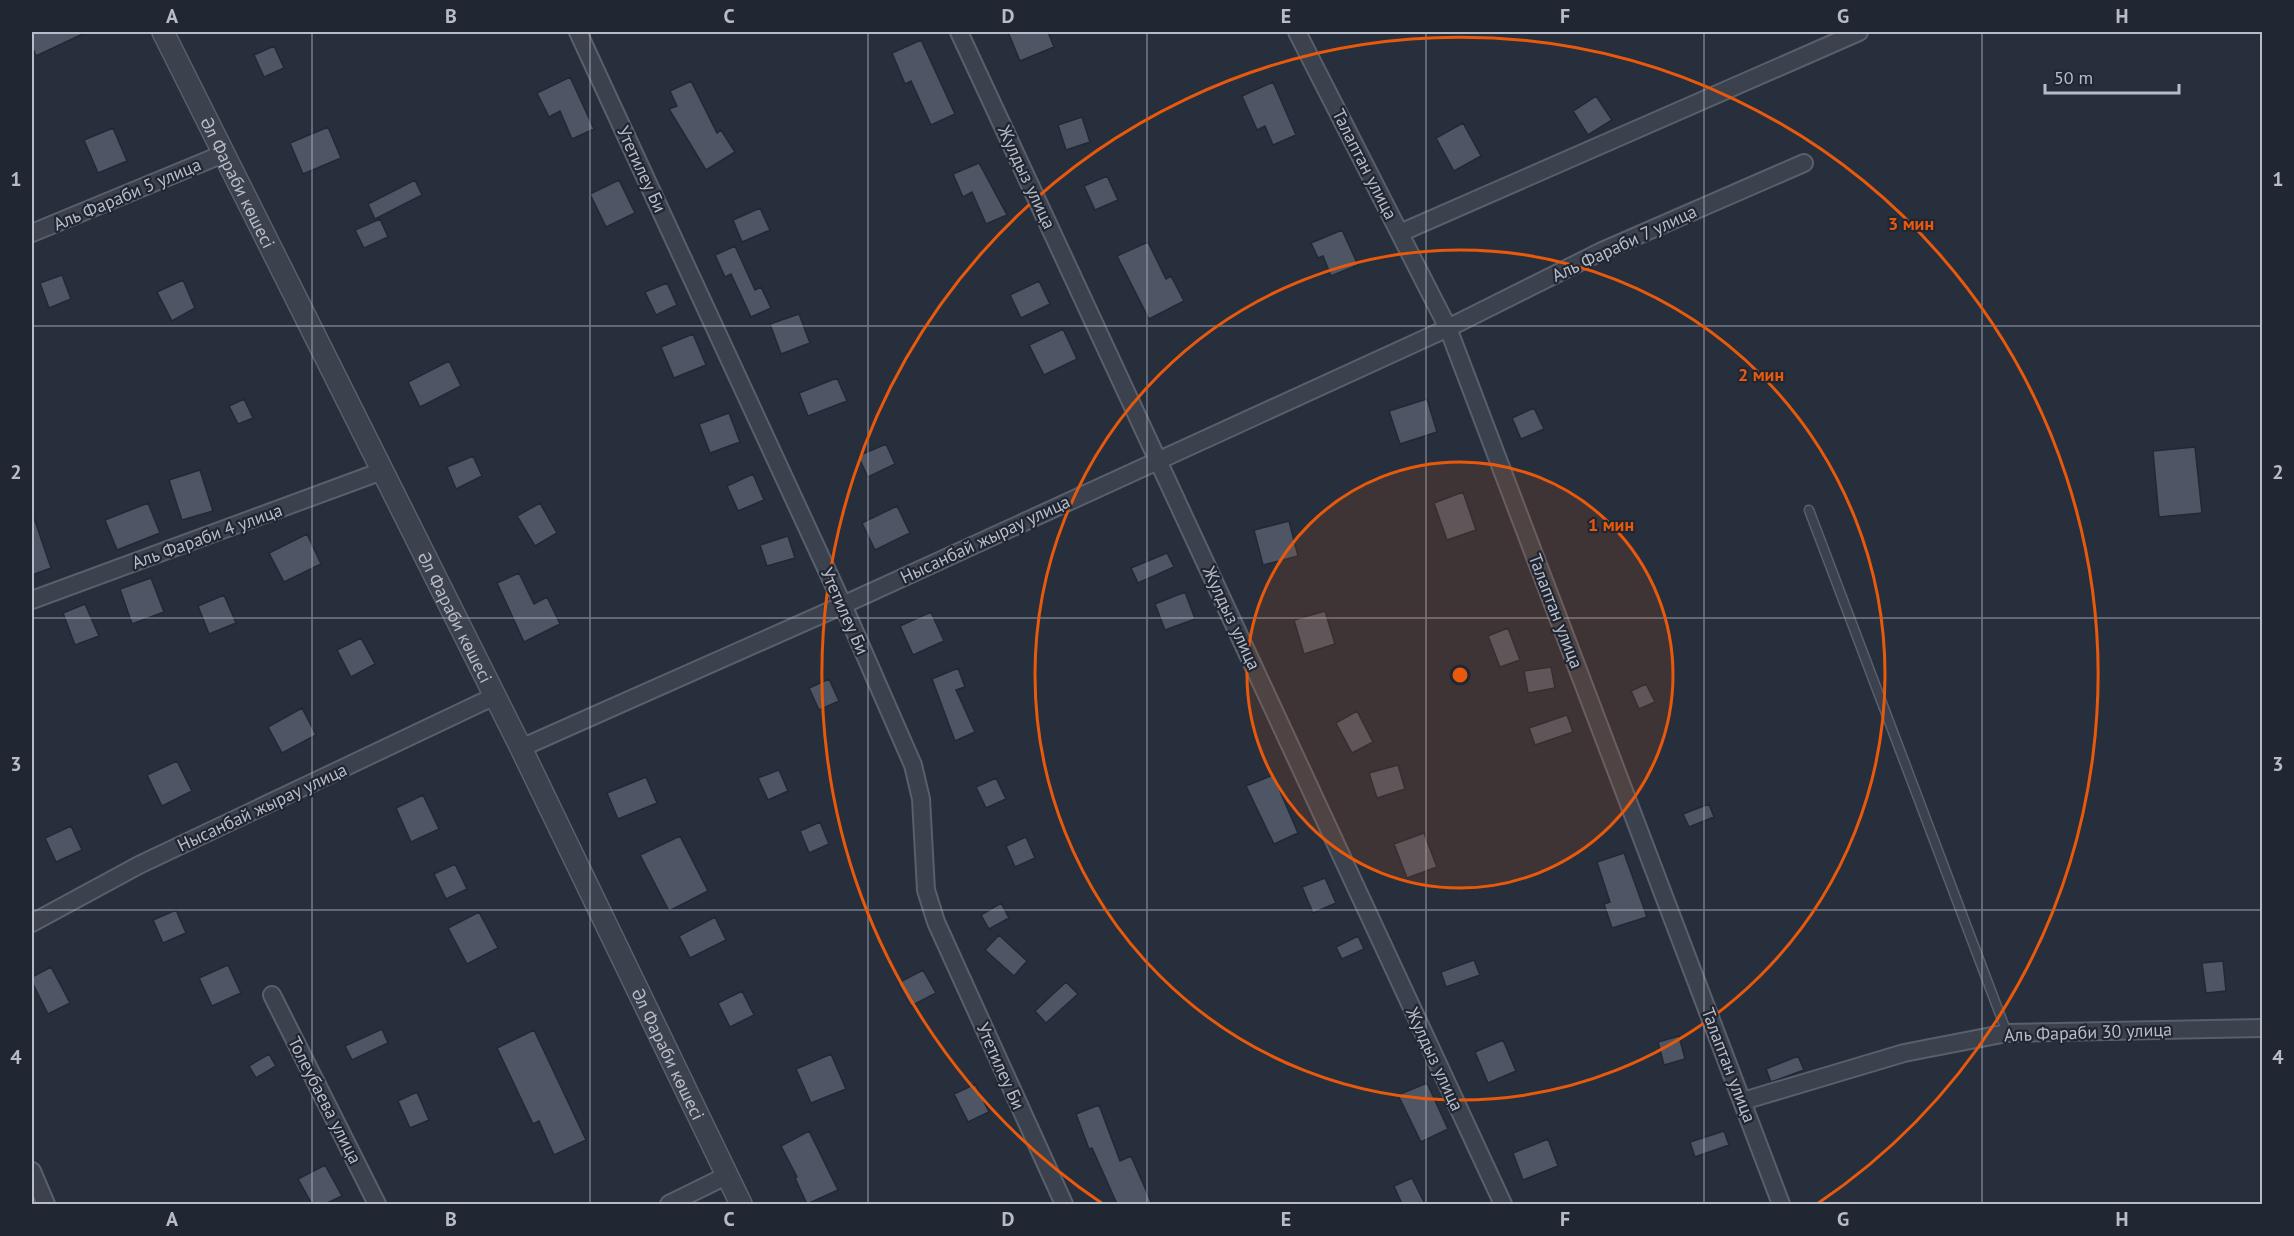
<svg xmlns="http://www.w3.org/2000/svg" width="2294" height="1236" font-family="'PT Sans',sans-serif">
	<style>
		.building { fill: #4e5665; stroke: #222834; stroke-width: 1.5 }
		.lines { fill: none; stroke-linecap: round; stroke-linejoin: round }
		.service-casing { stroke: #595f6b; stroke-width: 11 }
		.minor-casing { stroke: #595f6b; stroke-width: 20 }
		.tertiary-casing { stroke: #595f6b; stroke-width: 24 }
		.service { stroke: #3b414d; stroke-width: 8 }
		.minor { stroke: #3b414d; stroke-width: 16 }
		.tertiary { stroke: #3b414d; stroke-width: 21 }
		.grid { fill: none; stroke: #b7bcc8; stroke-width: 1.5; stroke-opacity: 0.55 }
		.ring { fill: none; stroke: #e8590c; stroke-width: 3 }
		.labels { text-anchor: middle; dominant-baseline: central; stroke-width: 4.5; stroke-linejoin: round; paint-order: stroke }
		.street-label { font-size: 18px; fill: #b7bcc8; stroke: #202632 }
		.centre { fill: #e8590c; stroke: #202632; stroke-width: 3 }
		.ring-label { font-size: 18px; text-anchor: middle; font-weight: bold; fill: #e8590c; stroke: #202632; stroke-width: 4.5; stroke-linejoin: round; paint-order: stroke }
		.neatline { fill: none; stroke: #b7bcc8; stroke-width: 2 }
		.grid-label { font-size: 20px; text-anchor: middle; font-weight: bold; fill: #b7bcc8 }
	</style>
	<rect width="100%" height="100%" fill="#272f3d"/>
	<!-- building -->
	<path class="building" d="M 32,32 L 87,32 L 36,56 L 32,46 Z
		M 1008,32 L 1048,32 L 1054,47 L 1020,61 Z
		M 921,40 L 955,114 L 931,125 L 911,81 L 905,84 L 892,53 Z
		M 274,46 L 284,68 L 264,77 L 254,55 Z
		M 570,77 L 594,129 L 572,139 L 560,111 L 549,117 L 537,93 Z
		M 691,81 L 717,133 L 721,130 L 735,152 L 706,170 L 669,109 L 677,106 L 670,91 Z
		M 1273,82 L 1296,135 L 1273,145 L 1265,126 L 1257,130 L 1242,96 Z
		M 1596,96 L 1612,120 L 1588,135 L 1573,111 Z
		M 1082,117 L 1090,142 L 1066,150 L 1058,125 Z
		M 1463,123 L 1481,156 L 1454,171 L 1436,138 Z
		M 328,127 L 341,158 L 303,174 L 290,143 Z
		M 113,128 L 127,161 L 98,173 L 84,140 Z
		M 979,163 L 1007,215 L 986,224 L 972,192 L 963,197 L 953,174 Z
		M 1107,176 L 1118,200 L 1095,210 L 1084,186 Z
		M 415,180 L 422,195 L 375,219 L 368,204 Z
		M 619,180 L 635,213 L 606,227 L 590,194 Z
		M 760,208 L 770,230 L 742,242 L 733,220 Z
		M 380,219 L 388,237 L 364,248 L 355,230 Z
		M 1342,230 L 1358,265 L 1331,276 L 1323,256 L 1318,258 L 1311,243 Z
		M 1148,242 L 1166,279 L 1171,276 L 1184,301 L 1149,319 L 1117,256 Z
		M 735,246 L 755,290 L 761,287 L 771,308 L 751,317 L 731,274 L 725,277 L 715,255 Z
		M 62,275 L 71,299 L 49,308 L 40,283 Z
		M 183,280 L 195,308 L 172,321 L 157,292 Z
		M 1039,281 L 1050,304 L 1021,318 L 1010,295 Z
		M 667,283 L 677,305 L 656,315 L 645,292 Z
		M 799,314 L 810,343 L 781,354 L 770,324 Z
		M 1063,329 L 1077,359 L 1044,375 L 1029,345 Z
		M 693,334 L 706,365 L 674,378 L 661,347 Z
		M 449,361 L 461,386 L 420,407 L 408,382 Z
		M 837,378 L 847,401 L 808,416 L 799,393 Z
		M 244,399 L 253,418 L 238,424 L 229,406 Z
		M 1427,399 L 1437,432 L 1400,444 L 1389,411 Z
		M 1534,408 L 1544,429 L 1521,439 L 1512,418 Z
		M 729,413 L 740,442 L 710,453 L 699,424 Z
		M 886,444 L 895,464 L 868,477 L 858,456 Z
		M 2195,447 L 2202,513 L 2159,517 L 2153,451 Z
		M 473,456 L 482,476 L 456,489 L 447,467 Z
		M 200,470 L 213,511 L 182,520 L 169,480 Z
		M 753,474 L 764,500 L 738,511 L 727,486 Z
		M 1463,492 L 1476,530 L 1447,540 L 1434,503 Z
		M 148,503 L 160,533 L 117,550 L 105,520 Z
		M 540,503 L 557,533 L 535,546 L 517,516 Z
		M 897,506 L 910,533 L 875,550 L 862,523 Z
		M 34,518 L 51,568 L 32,575 L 32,519 Z
		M 1289,521 L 1298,556 L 1263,565 L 1254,530 Z
		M 307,534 L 321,564 L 284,582 L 269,553 Z
		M 788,536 L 795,558 L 767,566 L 760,545 Z
		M 1167,553 L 1174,567 L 1138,583 L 1131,568 Z
		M 519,573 L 534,604 L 547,597 L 560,624 L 524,642 L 497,583 Z
		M 151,578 L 164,612 L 132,624 L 120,589 Z
		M 1185,592 L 1195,619 L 1165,630 L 1155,604 Z
		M 224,595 L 236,623 L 209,634 L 198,606 Z
		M 85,604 L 99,636 L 75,645 L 63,613 Z
		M 1325,611 L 1335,644 L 1304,654 L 1294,620 Z
		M 931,612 L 944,641 L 913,655 L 900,626 Z
		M 1508,628 L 1520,660 L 1500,667 L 1488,636 Z
		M 361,638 L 375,664 L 351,677 L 337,650 Z
		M 1551,667 L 1555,688 L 1528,693 L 1524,671 Z
		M 958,668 L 965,687 L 956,690 L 975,732 L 955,741 L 932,679 Z
		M 829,679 L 839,701 L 819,710 L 809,688 Z
		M 1646,684 L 1655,702 L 1639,709 L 1631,691 Z
		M 302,708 L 316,735 L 282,753 L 268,727 Z
		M 1357,711 L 1373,742 L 1352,753 L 1336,723 Z
		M 1567,715 L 1573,732 L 1535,745 L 1529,728 Z
		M 177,761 L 192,791 L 162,806 L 147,775 Z
		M 1398,765 L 1405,789 L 1377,798 L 1369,773 Z
		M 779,770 L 788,791 L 768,800 L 758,778 Z
		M 1273,775 L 1298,833 L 1274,844 L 1246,786 Z
		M 646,777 L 657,803 L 618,819 L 607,793 Z
		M 996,778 L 1006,799 L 986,808 L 976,787 Z
		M 423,795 L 439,829 L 411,842 L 396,808 Z
		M 1709,804 L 1714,817 L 1689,827 L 1683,814 Z
		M 820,822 L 829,844 L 809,853 L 800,831 Z
		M 71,826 L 82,850 L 56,862 L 45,838 Z
		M 1424,833 L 1437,867 L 1407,878 L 1394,844 Z
		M 680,836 L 708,891 L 669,911 L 640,855 Z
		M 1026,837 L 1035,858 L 1015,867 L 1006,846 Z
		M 1624,853 L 1647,917 L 1612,928 L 1604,904 L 1610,902 L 1597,862 Z
		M 455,864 L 467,889 L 446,899 L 434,874 Z
		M 1325,878 L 1336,903 L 1313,913 L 1302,887 Z
		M 1001,903 L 1009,918 L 989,929 L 981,915 Z
		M 176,910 L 186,933 L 163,943 L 153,920 Z
		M 479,912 L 498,948 L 467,964 L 448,928 Z
		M 715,917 L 726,940 L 690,958 L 679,936 Z
		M 999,935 L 1027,961 L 1014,976 L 985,950 Z
		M 1358,936 L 1364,949 L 1342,959 L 1336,947 Z
		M 1474,960 L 1480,975 L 1446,987 L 1441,972 Z
		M 2223,961 L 2226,991 L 2206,993 L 2202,963 Z
		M 228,965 L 241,993 L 212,1006 L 199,978 Z
		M 51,967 L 70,1003 L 48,1014 L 32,982 L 32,977 Z
		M 923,970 L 936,993 L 911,1006 L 898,983 Z
		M 1066,982 L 1078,994 L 1046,1023 L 1035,1011 Z
		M 742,991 L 754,1015 L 730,1027 L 718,1003 Z
		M 382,1029 L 388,1043 L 352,1060 L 345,1046 Z
		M 534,1030 L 586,1140 L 554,1155 L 539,1121 L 533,1124 L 497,1048 Z
		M 1679,1036 L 1685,1059 L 1664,1065 L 1658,1042 Z
		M 1503,1040 L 1516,1071 L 1488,1083 L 1475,1052 Z
		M 269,1054 L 276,1066 L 256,1078 L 249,1066 Z
		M 831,1054 L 846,1089 L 811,1103 L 796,1069 Z
		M 1798,1056 L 1804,1070 L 1771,1082 L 1766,1069 Z
		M 1427,1083 L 1448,1129 L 1421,1142 L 1398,1095 Z
		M 975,1084 L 989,1112 L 968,1122 L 954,1094 Z
		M 417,1092 L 429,1120 L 410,1128 L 398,1101 Z
		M 1099,1105 L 1120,1161 L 1131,1156 L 1152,1204 L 1117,1204 L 1092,1148 L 1089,1149 L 1076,1114 Z
		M 809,1131 L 838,1190 L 807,1204 L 795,1178 L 797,1177 L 781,1146 Z
		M 1724,1131 L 1729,1145 L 1695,1157 L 1690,1142 Z
		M 1548,1139 L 1558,1166 L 1523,1180 L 1513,1153 Z
		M 325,1165 L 342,1196 L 325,1204 L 312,1204 L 298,1179 Z
		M 1412,1178 L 1425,1204 L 1402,1204 L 1394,1186 Z"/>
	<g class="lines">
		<!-- service casing -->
		<g class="service-casing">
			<path id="service" d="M 1809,510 L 2007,1033"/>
		</g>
		<!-- minor casing -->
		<g class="minor-casing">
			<path id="minor" d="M 578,32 L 843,605 L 913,765 L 921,799 L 926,890 L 936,922 L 1064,1204
				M 959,32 L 1503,1204
				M 1297,32 L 1448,328 L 1781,1204
				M 32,233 L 223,154
				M 1400,233 L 1859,32
				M 32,600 L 382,471
				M 521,748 L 843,605 L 1448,328 L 1602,251 L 1804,163
				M 32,923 L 139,865 L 495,696
				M 272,995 L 377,1204
				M 1743,1101 L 1904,1053 L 2007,1033 L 2262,1028
				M 32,1171 L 46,1204
				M 669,1204 L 728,1175"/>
		</g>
		<!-- tertiary casing -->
		<g class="tertiary-casing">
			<g id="tertiary">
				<path id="s1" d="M 163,32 L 521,748 L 741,1204"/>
			</g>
		</g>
		<!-- service -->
		<use href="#service" class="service"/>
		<!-- minor -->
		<use href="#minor" class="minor"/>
		<!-- tertiary -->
		<use href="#tertiary" class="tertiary"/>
	</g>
	<!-- grid -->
	<path class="grid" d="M 312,32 L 312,1204M 590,32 L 590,1204M 868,32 L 868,1204M 1147,32 L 1147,1204M 1426,32 L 1426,1204M 1704,32 L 1704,1204M 1982,32 L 1982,1204M 32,326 L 2262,326M 32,618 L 2262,618M 32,910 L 2262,910"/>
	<!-- distance rings -->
	<circle cx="1460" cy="675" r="213" fill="#e8590c" fill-opacity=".12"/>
	<g class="ring">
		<circle cx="1460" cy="675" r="213"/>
		<circle cx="1460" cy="675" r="425"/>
		<path d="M1103 1204A638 638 0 1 1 1817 1204"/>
	</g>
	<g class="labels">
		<!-- street labels -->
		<g class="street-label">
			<text transform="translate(1365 164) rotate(63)">Талаптан улица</text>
			<text transform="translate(642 169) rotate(65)">Утетилеу Би</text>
			<text transform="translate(1027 177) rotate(65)">Жулдыз улица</text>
			<text stroke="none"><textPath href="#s1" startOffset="168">Әл Фараби көшесі</textPath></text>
			<text transform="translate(127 194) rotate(-23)">Аль Фараби 5 улица</text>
			<text transform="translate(1624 243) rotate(-25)">Аль Фараби 7 улица</text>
			<text transform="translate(207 536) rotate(-20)">Аль Фараби 4 улица</text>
			<text transform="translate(985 539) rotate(-25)">Нысанбай жырау улица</text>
			<text transform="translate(845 611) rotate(66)">Утетилеу Би</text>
			<text transform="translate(1556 611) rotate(69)">Талаптан улица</text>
			<text stroke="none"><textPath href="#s1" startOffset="654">Әл Фараби көшесі</textPath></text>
			<text transform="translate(1232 618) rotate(65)">Жулдыз улица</text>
			<text transform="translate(262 807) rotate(-25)">Нысанбай жырау улица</text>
			<text transform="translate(2088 1032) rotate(-2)">Аль Фараби 30 улица</text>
			<text stroke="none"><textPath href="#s1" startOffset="1140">Әл Фараби көшесі</textPath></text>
			<text transform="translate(1435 1059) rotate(65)">Жулдыз улица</text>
			<text transform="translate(1729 1065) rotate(69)">Талаптан улица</text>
			<text transform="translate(1001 1066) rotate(66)">Утетилеу Би</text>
			<text transform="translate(325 1100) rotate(63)">Толеубаева улица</text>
		</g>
	</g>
	<circle cx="1460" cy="675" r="9" class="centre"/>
	<g class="ring-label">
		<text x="1911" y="230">3 мин</text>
		<text x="1761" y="381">2 мин</text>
		<text x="1611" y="531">1 мин</text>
	</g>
	<!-- border -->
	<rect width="2294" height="1236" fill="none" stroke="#202632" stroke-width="66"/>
	<!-- scale -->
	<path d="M2045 84v9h134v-9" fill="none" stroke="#b7bcc8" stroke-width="3"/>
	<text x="2054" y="84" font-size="18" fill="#b7bcc8" stroke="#202632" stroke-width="4.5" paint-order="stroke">50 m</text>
	<rect x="33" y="33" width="2228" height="1170" class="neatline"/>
	<g class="grid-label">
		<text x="172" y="23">A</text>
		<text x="451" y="23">B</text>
		<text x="729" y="23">C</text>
		<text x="1008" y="23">D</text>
		<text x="1286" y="23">E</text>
		<text x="1565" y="23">F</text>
		<text x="1843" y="23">G</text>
		<text x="2122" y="23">H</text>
		<text x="16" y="186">1</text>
		<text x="2278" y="186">1</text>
		<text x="16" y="479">2</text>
		<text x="2278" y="479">2</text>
		<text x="16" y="771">3</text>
		<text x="2278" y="771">3</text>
		<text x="16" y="1064">4</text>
		<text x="2278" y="1064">4</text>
		<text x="172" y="1226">A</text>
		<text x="451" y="1226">B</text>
		<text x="729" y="1226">C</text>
		<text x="1008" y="1226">D</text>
		<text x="1286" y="1226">E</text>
		<text x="1565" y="1226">F</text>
		<text x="1843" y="1226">G</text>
		<text x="2122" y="1226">H</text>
	</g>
</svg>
